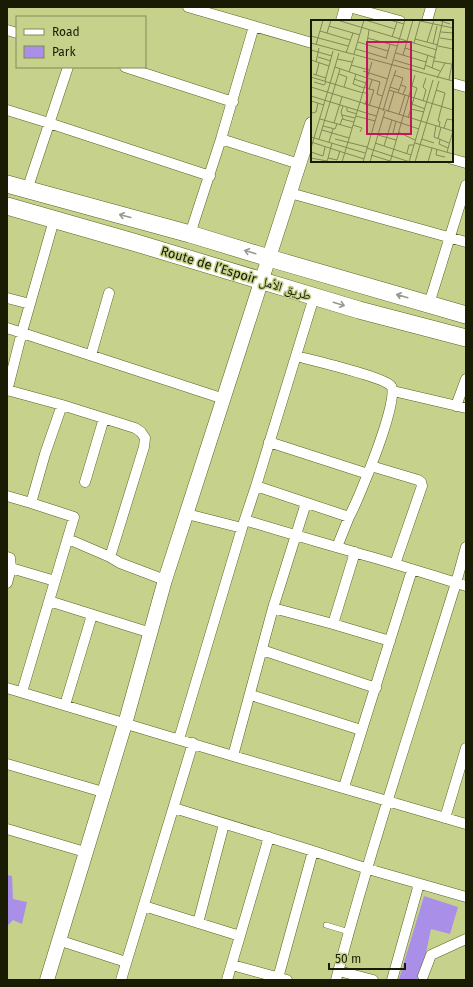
<svg xmlns="http://www.w3.org/2000/svg" width="473" height="987" font-family="'Fira Sans','Noto Naskh Arabic',sans-serif">
	<style>
		.green { fill: #a98fe7 }
		.lines { fill: none; stroke-linecap: round; stroke-linejoin: round }
		.service-casing { stroke: #5a631e; stroke-width: 6 }
		.minor-casing { stroke: #5a631e; stroke-width: 11 }
		.secondary-casing { stroke: #5a631e; stroke-width: 15 }
		.trunk-casing { stroke: #5a631e; stroke-width: 18 }
		.service { stroke: #fff; stroke-width: 5 }
		.minor { stroke: #fff; stroke-width: 10 }
		.secondary { stroke: #fff; stroke-width: 14 }
		.trunk { stroke: #fff; stroke-width: 17 }
		.oneway { stroke: #98998d }
		.labels { text-anchor: middle; dominant-baseline: central; stroke-width: 3; stroke-linejoin: round; paint-order: stroke }
		.street-label { font-size: 13px; fill: #191c02; stroke: #c6d28c }
		.inset-road { fill: none; stroke: #818955; stroke-width: 1 }
		.view { fill: #c2185b; fill-opacity: 0.15; stroke: #c2185b; stroke-width: 2 }
		.inset-edge { fill: none; stroke: #191c02; stroke-width: 2 }
	</style>
	<rect width="100%" height="100%" fill="#c6d28c"/>
	<!-- green -->
	<path class="green" d="M 7,875 L 12,876 L 13,899 L 27,902 L 22,924 L 13,920 L 7,926 Z
		M 424,896 L 458,907 L 450,934 L 431,929 L 424,962 L 417,980 L 402,980 L 399,979 Z"/>
	<g class="lines">
		<!-- service casing -->
		<g class="service-casing">
			<path id="service" d="M 326,925 L 349,932"/>
		</g>
		<!-- minor casing -->
		<g class="minor-casing">
			<path id="minor" d="M 188,7 L 312,43
				M 349,7 L 400,21
				M 427,21 L 431,7
				M 7,30 L 17,33
				M 125,67 L 233,102
				M 452,83 L 466,87
				M 7,110 L 49,123 L 210,176
				M 221,139 L 299,164
				M 452,159 L 466,163
				M 27,190 L 68,67
				M 290,193 L 466,242
				M 190,234 L 221,139 L 254,26
				M 7,298 L 30,304
				M 429,304 L 466,185
				M 7,328 L 224,399
				M 91,355 L 109,293
				M 296,356 C 311,360 384,377 391,386 C 401,397 358,501 349,517
				M 7,390 L 62,405 L 135,428 L 141,432 L 145,438 L 144,447 L 110,557 L 120,563 L 165,580
				M 7,391 L 22,332 L 54,220
				M 393,391 L 466,408
				M 456,406 L 466,379
				M 269,442 L 368,474
				M 371,466 L 418,480 L 421,482 L 422,486 L 395,564
				M 85,482 L 104,418
				M 256,486 L 314,297
				M 7,496 L 31,503 L 45,454 L 62,405
				M 187,514 L 242,528
				M 245,520 C 282,532 320,542 357,553 C 394,563 430,575 466,586
				M 68,539 L 110,557
				M 7,557 L 10,558 L 11,568 L 7,583
				M 11,568 L 55,581
				M 49,601 L 151,633
				M 273,608 L 333,624 L 390,641
				M 333,624 L 355,552
				M 262,650 L 376,688
				M 7,688 L 233,756 L 466,824
				M 22,692 L 74,517 L 31,503
				M 251,695 L 361,730
				M 65,705 L 92,615
				M 179,739 L 242,528 L 256,486 L 349,517 L 337,547
				M 233,756 L 273,608 L 306,503
				M 7,764 L 103,792
				M 344,787 L 412,570
				M 174,808 L 313,851 L 368,869 L 466,897
				M 445,818 L 466,748
				M 7,829 L 85,852
				M 144,906 L 240,936
				M 198,923 L 224,824
				M 58,940 L 126,962
				M 232,965 L 287,980
				M 339,971 L 373,980
				M 423,976 L 431,955 L 466,939
				M 278,978 L 313,851
				M 121,980 L 193,743
				M 227,980 L 269,837
				M 336,980 C 371,846 415,715 456,583 L 466,547
				M 392,980 L 419,884"/>
		</g>
		<!-- secondary casing -->
		<g class="secondary-casing">
			<path id="secondary" d="M 343,21 L 347,7
				M 47,980 L 125,724 L 165,580 L 312,124"/>
		</g>
		<!-- trunk casing -->
		<g class="trunk-casing">
			<path id="trunk" d="M 7,184 L 190,234 L 269,258 L 466,315
				M 7,206 L 133,242 L 359,310 L 466,338"/>
		</g>
		<!-- service -->
		<use href="#service" class="service"/>
		<!-- minor -->
		<use href="#minor" class="minor"/>
		<!-- secondary -->
		<use href="#secondary" class="secondary"/>
		<!-- trunk -->
		<use href="#trunk" class="trunk"/>
	</g>
	<!-- one-way arrows -->
	<defs><path id="oneway-shaft" d="M-6 0H5M1.5-3L5.5 0L1.5 3" fill="none" stroke-width="1.6" stroke-linecap="round" stroke-linejoin="round"/></defs>
	<g class="oneway">
		<use href="#oneway-shaft" transform="translate(125 216) rotate(-165)"/>
		<use href="#oneway-shaft" transform="translate(250 252) rotate(-163)"/>
		<use href="#oneway-shaft" transform="translate(402 296) rotate(-164)"/>
		<use href="#oneway-shaft" transform="translate(339 304) rotate(17)"/>
	</g>
	<g class="labels">
		<!-- street labels -->
		<g class="street-label">
			<text transform="translate(236 273) rotate(17)">Route de l’Espoir طريق الأمل</text>
		</g>
	</g>
	<!-- overview -->
	<g transform="translate(311 20)">
		<rect width="142" height="142" fill="#c6d28c"/>
		<path class="inset-road" d="M 26,0 L 126,30M 54,0 L 84,9M 79,0 L 93,4M 127,0 L 139,4M 109,1 L 142,8M 18,6 L 49,15M 9,11 L 39,20M 130,12 L 142,13M 16,13 L 20,0M 0,16 L 37,26M 81,17 L 86,2M 56,18 L 86,26M 129,18 L 142,20M 104,19 L 127,25M 47,22 L 77,31M 116,22 L 123,0M 0,23 L 142,61M 103,23 L 109,1M 56,24 L 58,10M 122,24 L 126,6M 5,25 L 12,0M 127,26 L 142,29M 94,28 L 125,38M 45,29 L 75,38M 0,30 L 21,36M 35,33 L 42,13M 85,33 L 115,42M 43,34 L 53,0M 92,35 L 102,0M 7,37 L 20,41M 26,39 L 41,42M 75,39 L 79,24M 0,40 L 18,46M 83,40 L 113,49M 123,41 L 140,44M 5,42 L 8,28M 40,45 L 58,50M 114,45 L 129,51M 24,47 L 56,58M 121,48 L 132,0M 113,50 L 117,35M 52,51 L 77,59M 38,52 L 43,37M 2,54 L 15,58M 28,54 L 36,57 L 33,67M 45,54 L 42,64 L 53,68M 5,55 L 8,43M 83,55 L 92,58 L 88,70M 0,57 L 52,73M 56,58 L 69,62 L 66,74 L 71,76M 126,58 L 134,43M 43,59 L 55,63M 138,60 L 142,38M 14,61 L 22,31M 3,62 L 13,65 L 15,62M 90,65 L 95,67 L 92,74M 0,67 L 142,111M 54,67 L 58,69 L 61,60M 79,67 L 85,50M 78,70 L 142,90M 125,70 L 134,73 L 127,101 L 129,102 L 128,107M 52,72 L 57,74 L 54,85M 0,76 L 65,96M 0,81 L 13,85M 112,81 L 115,70 L 112,67 L 115,58M 101,84 L 114,89M 58,86 L 63,70 L 58,69M 36,87 L 36,91 L 46,94M 100,89 L 113,92M 72,91 L 79,67 L 88,70 L 87,73M 77,92 L 83,72M 1,93 L 5,92 L 7,83M 31,95 L 44,98M 88,95 L 94,75M 45,96 L 64,101M 72,97 L 108,109M 97,98 L 106,68 L 101,66M 9,99 L 41,108M 32,99 L 30,92 L 32,86M 23,103 L 31,77M 29,105 L 31,99 L 43,102M 42,105 L 51,108 L 49,112M 12,106 L 24,109 L 26,104M 125,106 L 123,117 L 138,123M 133,108 L 136,99 L 142,100M 11,110 L 38,118M 87,112 L 104,120M 82,113 L 85,101M 67,115 L 85,120M 0,117 L 54,133M 8,119 L 29,49M 24,119 L 56,127M 111,119 L 123,123M 127,119 L 130,107M 129,120 L 128,124 L 137,128M 0,122 L 34,133M 18,122 L 22,109M 64,123 L 100,135M 104,123 L 142,134M 73,126 L 81,100M 0,128 L 28,33M 56,128 L 99,142M 126,129 L 125,135 L 134,137M 0,132 L 12,136 L 14,127M 136,132 L 142,111M 34,133 L 53,139M 96,133 L 98,125 L 103,125M 60,135 L 79,141M 0,138 L 16,141M 17,138 L 26,140 L 29,131M 16,142 L 21,123M 31,142 L 61,42M 52,142 L 94,0M 59,142 L 74,91M 79,142 L 104,55M 98,142 L 122,60M 104,142 L 128,61M 117,142 L 121,128"/>
		<path class="view" d="M 56,22 L 100,22 L 100,114 L 56,114 Z"/>
		<rect width="142" height="142" class="inset-edge"/>
	</g>
	<!-- border -->
	<rect width="473" height="987" fill="none" stroke="#191c02" stroke-width="16"/>
	<!-- legend -->
	<rect x="16" y="16" width="130" height="52" fill="#c6d28c" stroke="#818955"/>
	<rect x="24" y="29" width="20" height="6" fill="#ffffff" stroke="#818955"/>
	<text x="52" y="36" font-size="12" fill="#191c02">Road</text>
	<rect x="24" y="46" width="20" height="12" fill="#a98fe7" stroke="#818955"/>
	<text x="52" y="56" font-size="12" fill="#191c02">Park</text>
	<!-- scale -->
	<path d="M329 963v6h76v-6" fill="none" stroke="#191c02" stroke-width="2"/>
	<text x="335" y="963" font-size="12" fill="#191c02" stroke="#c6d28c" stroke-width="3" paint-order="stroke">50 m</text>
</svg>
